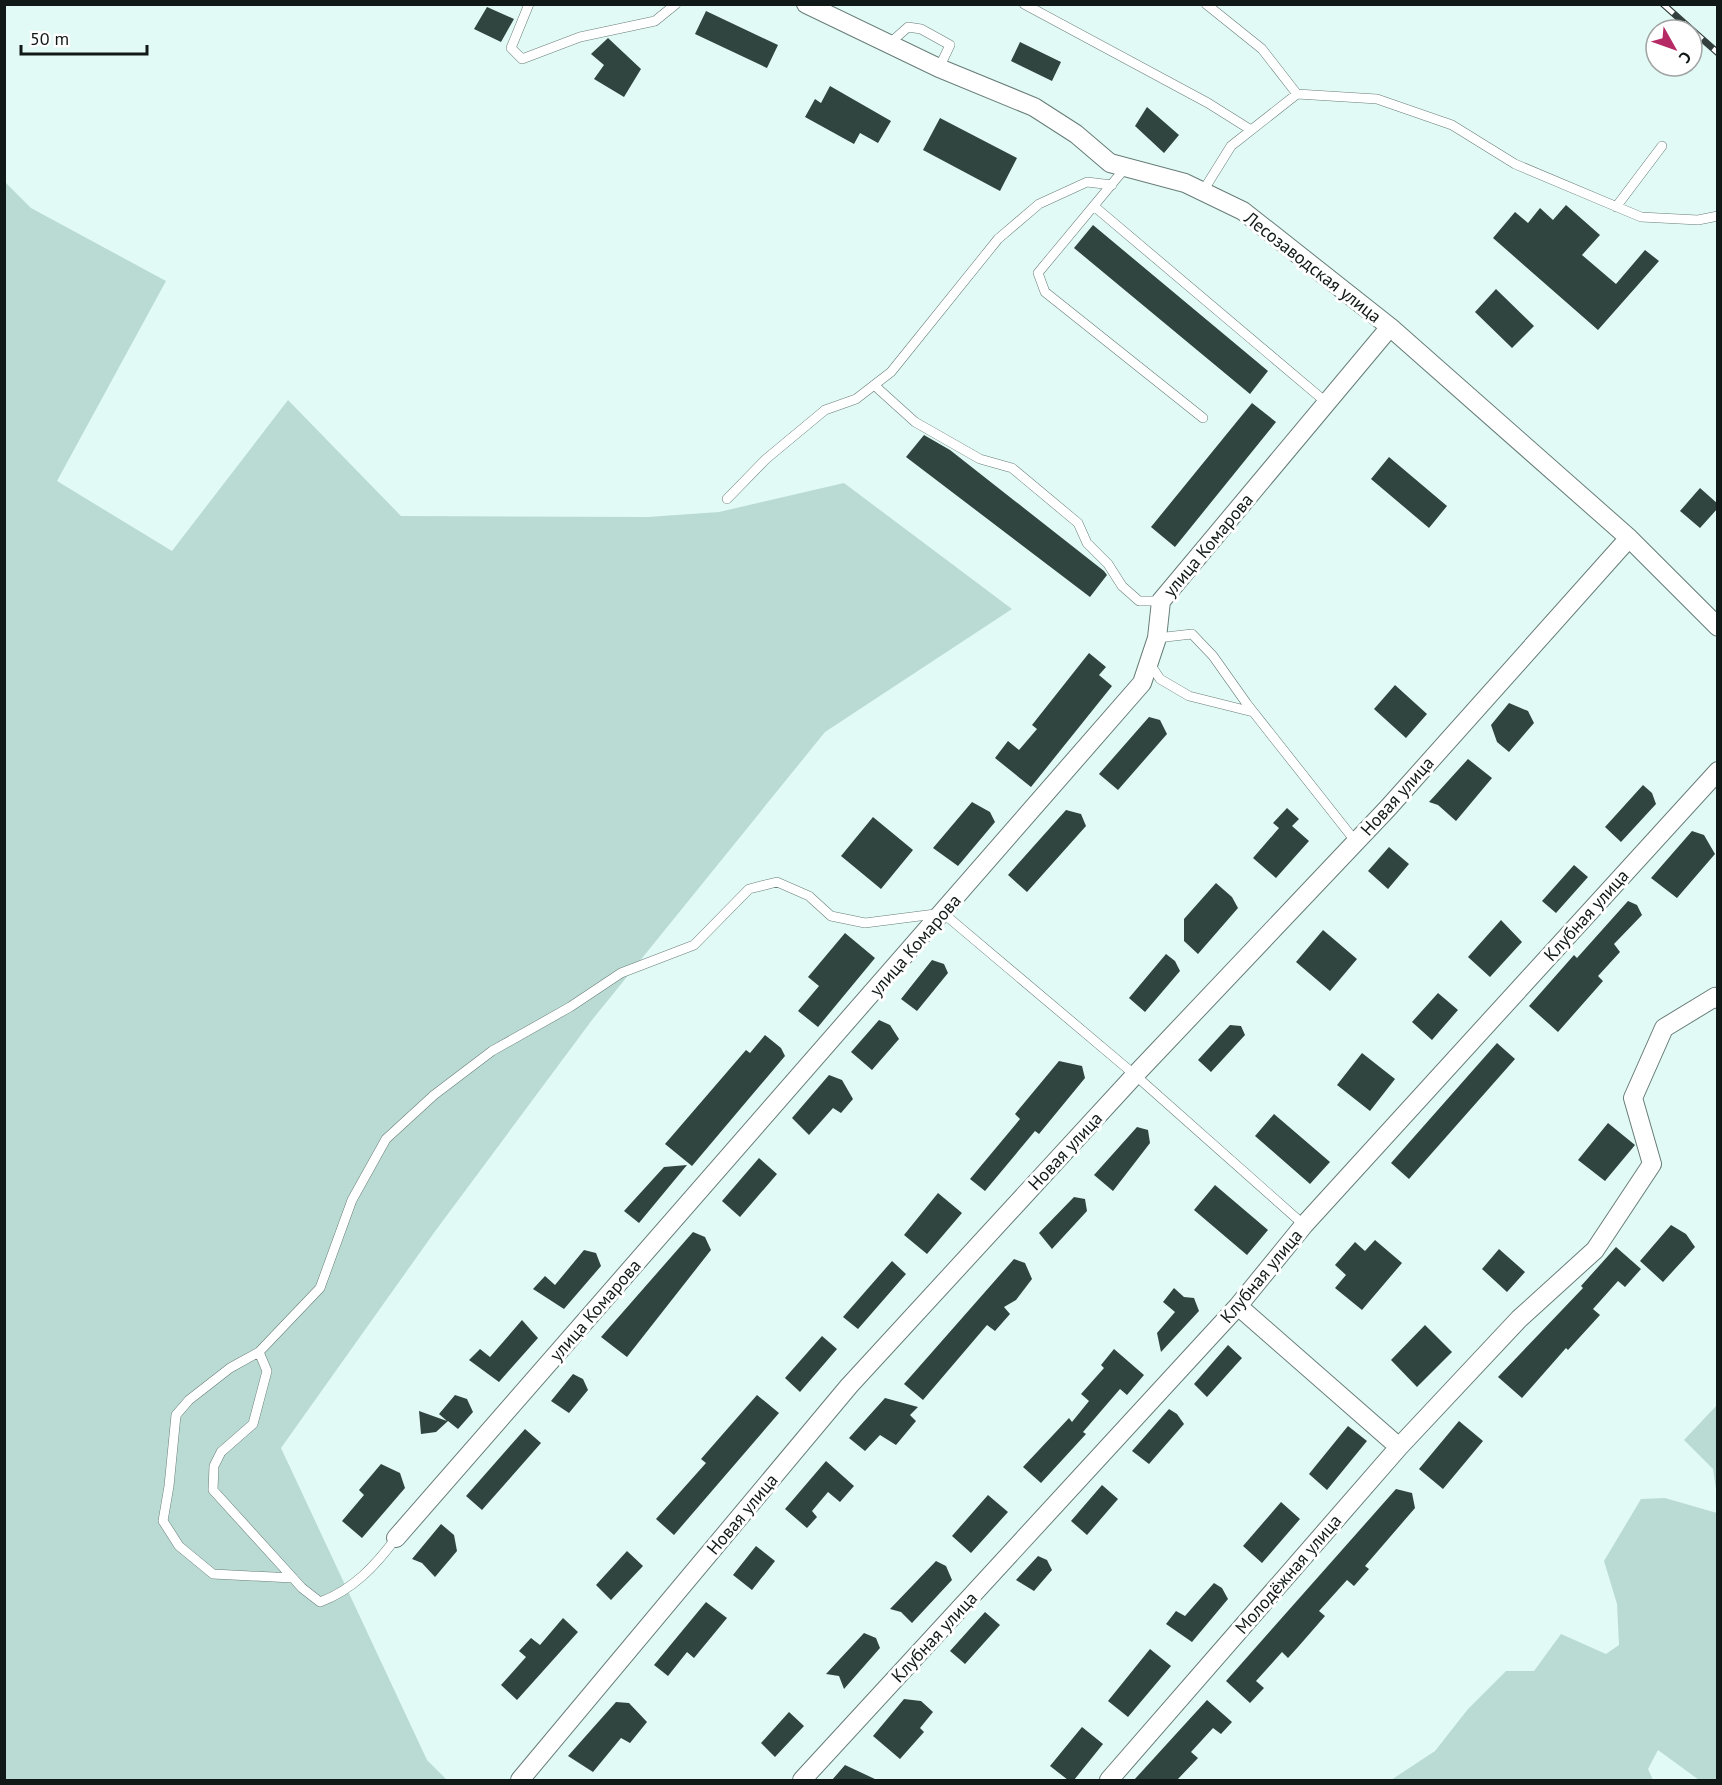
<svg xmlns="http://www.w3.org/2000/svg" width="1722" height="1785" font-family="'PT Sans',sans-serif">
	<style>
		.green { fill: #badbd3 }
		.building { fill: #304440 }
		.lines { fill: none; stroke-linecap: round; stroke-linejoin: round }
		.lane-casing { stroke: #677d78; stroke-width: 10 }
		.street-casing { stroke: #677d78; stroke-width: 20 }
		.lane { stroke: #fff; stroke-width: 9 }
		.street { stroke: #fff; stroke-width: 18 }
		.rail-casing { stroke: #34403d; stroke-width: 7 }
		.rail { stroke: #fff; stroke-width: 4.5; stroke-dasharray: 14; stroke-linecap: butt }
		.labels { text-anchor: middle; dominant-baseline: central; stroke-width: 6; stroke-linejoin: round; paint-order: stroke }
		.street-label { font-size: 18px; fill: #101917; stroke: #fff }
	</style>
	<rect width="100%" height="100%" fill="#e2faf5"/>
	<!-- green -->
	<path class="green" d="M 4,181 L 31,208 L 166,281 L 57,481 L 172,551 L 288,400 L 401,516 L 648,517 L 719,512 L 844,483 L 1012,609 L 825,732 L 592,1020 L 436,1230 L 281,1448 L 427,1760 L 447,1780 L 5,1780 Z
		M 1717,1405 L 1717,1496 L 1713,1469 L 1684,1440 Z
		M 1665,1498 L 1717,1513 L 1717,1780 L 1699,1780 L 1658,1750 L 1648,1769 L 1653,1780 L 1391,1780 L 1435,1751 L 1468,1709 L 1506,1671 L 1534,1671 L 1561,1634 L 1606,1654 L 1619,1645 L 1617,1604 L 1604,1561 L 1641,1499 Z"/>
	<!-- building -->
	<path class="building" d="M 487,7 L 514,19 L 501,42 L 474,29 Z
		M 706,11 L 778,45 L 767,68 L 695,34 Z
		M 608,38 L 641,69 L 624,97 L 594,79 L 604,65 L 591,54 Z
		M 1020,42 L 1061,62 L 1052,81 L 1011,61 Z
		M 830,86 L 891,121 L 878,143 L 860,133 L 854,144 L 805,117 L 815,99 L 821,103 Z
		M 1147,107 L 1179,135 L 1164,153 L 1135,126 Z
		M 940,118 L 1017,158 L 1000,191 L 923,150 Z
		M 1566,205 L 1600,235 L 1582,255 L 1616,284 L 1645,250 L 1659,261 L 1598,330 L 1493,238 L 1515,212 L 1528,223 L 1540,208 L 1553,220 Z
		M 1093,225 L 1268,371 L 1250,394 L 1074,248 Z
		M 1496,289 L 1534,326 L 1512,348 L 1475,312 Z
		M 1252,403 L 1276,422 L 1175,547 L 1151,527 Z
		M 924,435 L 950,450 L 1104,571 L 1107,575 L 1090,597 L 906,457 Z
		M 1389,457 L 1447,506 L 1429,528 L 1371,479 Z
		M 1700,488 L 1718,504 L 1718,508 L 1700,528 L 1680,511 Z
		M 1089,653 L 1106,667 L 1099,675 L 1112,686 L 1031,787 L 995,758 L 1008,741 L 1019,750 L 1037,729 L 1032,725 Z
		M 1395,685 L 1427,714 L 1406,738 L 1374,709 Z
		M 1509,703 L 1528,711 L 1534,723 L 1509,752 L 1497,742 L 1491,725 Z
		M 1149,717 L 1160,720 L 1167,734 L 1118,790 L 1099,774 Z
		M 1468,759 L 1492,778 L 1456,821 L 1438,805 L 1429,802 Z
		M 1643,785 L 1652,793 L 1656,804 L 1621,842 L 1605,827 Z
		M 972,802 L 990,812 L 995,822 L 958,866 L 933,848 Z
		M 1287,808 L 1299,819 L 1292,826 L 1309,841 L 1276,878 L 1253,858 L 1279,828 L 1273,823 Z
		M 1066,810 L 1081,814 L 1086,826 L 1027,892 L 1008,875 Z
		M 873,817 L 913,850 L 881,889 L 841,856 Z
		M 1692,831 L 1704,835 L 1715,854 L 1677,898 L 1651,878 Z
		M 1389,847 L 1409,864 L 1388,889 L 1368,871 Z
		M 1574,865 L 1588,877 L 1556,913 L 1542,901 Z
		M 1216,883 L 1232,897 L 1238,908 L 1198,954 L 1184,941 L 1184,919 Z
		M 1628,901 L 1637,905 L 1642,915 L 1614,944 L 1620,952 L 1598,976 L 1603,981 L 1558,1032 L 1529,1006 L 1574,955 L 1577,958 Z
		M 1501,920 L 1522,942 L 1490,977 L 1468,957 Z
		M 1323,930 L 1357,959 L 1330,991 L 1296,962 Z
		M 845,933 L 875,958 L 818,1027 L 798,1011 L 819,986 L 808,977 Z
		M 1166,954 L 1175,961 L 1180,971 L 1145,1012 L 1129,998 Z
		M 932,960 L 944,964 L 948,973 L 917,1011 L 901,999 Z
		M 1438,993 L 1458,1010 L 1432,1040 L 1412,1022 Z
		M 879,1020 L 890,1025 L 899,1039 L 872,1070 L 851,1052 Z
		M 1230,1025 L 1241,1026 L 1245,1035 L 1211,1072 L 1198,1060 Z
		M 765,1035 L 781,1048 L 785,1056 L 692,1166 L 665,1144 L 746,1050 L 750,1053 Z
		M 1497,1043 L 1515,1059 L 1409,1179 L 1391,1163 Z
		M 1362,1053 L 1395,1079 L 1370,1111 L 1337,1085 Z
		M 1059,1061 L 1082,1066 L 1085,1078 L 1039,1134 L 1035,1131 L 985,1191 L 970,1179 L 1020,1119 L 1015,1114 Z
		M 829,1075 L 842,1080 L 853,1099 L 841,1113 L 833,1108 L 809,1135 L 792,1118 Z
		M 1274,1114 L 1330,1162 L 1310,1184 L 1255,1136 Z
		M 1608,1123 L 1635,1145 L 1605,1181 L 1578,1160 Z
		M 1137,1127 L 1148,1130 L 1150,1143 L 1113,1191 L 1094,1175 Z
		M 759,1158 L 777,1174 L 740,1217 L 722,1201 Z
		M 687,1165 L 639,1223 L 624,1211 L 664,1167 Z
		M 1215,1185 L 1268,1230 L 1247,1255 L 1194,1210 Z
		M 938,1193 L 962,1213 L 927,1254 L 904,1235 Z
		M 1074,1197 L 1085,1199 L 1087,1211 L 1052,1249 L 1039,1233 Z
		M 1671,1225 L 1686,1234 L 1695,1247 L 1663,1282 L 1640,1261 Z
		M 693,1232 L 705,1237 L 711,1250 L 627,1357 L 601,1337 Z
		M 1375,1240 L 1402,1263 L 1362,1310 L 1335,1288 L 1346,1275 L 1335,1265 L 1355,1242 L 1365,1251 Z
		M 1616,1247 L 1641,1269 L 1625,1287 L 1618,1281 L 1593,1309 L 1600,1315 L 1568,1350 L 1566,1348 L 1522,1398 L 1498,1377 L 1583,1288 L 1581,1286 Z
		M 1499,1249 L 1525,1272 L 1507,1292 L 1482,1269 Z
		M 584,1250 L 596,1253 L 601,1266 L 564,1309 L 533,1289 L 545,1276 L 555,1285 Z
		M 1014,1259 L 1025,1263 L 1032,1279 L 1016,1300 L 1004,1307 L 1010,1314 L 995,1331 L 987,1325 L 923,1400 L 904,1384 Z
		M 892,1261 L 906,1274 L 858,1329 L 843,1317 Z
		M 1174,1288 L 1184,1297 L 1194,1298 L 1199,1311 L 1161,1352 L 1157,1333 L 1175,1312 L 1163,1302 Z
		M 522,1320 L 538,1338 L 499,1382 L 469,1360 L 480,1349 L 490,1357 Z
		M 1425,1325 L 1452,1352 L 1417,1387 L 1391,1360 Z
		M 822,1336 L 837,1349 L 800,1392 L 785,1378 Z
		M 1228,1345 L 1242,1358 L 1207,1397 L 1194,1384 Z
		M 1114,1349 L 1144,1375 L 1127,1395 L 1120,1389 L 1083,1432 L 1086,1434 L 1041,1483 L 1023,1467 L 1069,1418 L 1072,1422 L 1089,1401 L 1081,1394 L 1104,1368 L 1101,1365 Z
		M 573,1374 L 583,1379 L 588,1390 L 569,1413 L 551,1401 Z
		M 455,1395 L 467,1399 L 473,1412 L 458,1429 L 448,1421 L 436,1432 L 421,1434 L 419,1411 L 447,1421 L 439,1414 Z
		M 757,1395 L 779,1413 L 674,1535 L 656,1519 L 706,1463 L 701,1459 Z
		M 885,1398 L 918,1407 L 910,1415 L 916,1421 L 896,1445 L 880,1435 L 865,1451 L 849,1438 Z
		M 1169,1409 L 1177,1414 L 1184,1424 L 1149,1464 L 1132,1451 Z
		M 1459,1421 L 1483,1441 L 1443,1489 L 1419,1469 Z
		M 1348,1426 L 1367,1441 L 1327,1490 L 1309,1474 Z
		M 525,1429 L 541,1443 L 482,1510 L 466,1496 Z
		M 826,1461 L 854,1486 L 840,1502 L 828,1492 L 812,1511 L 817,1517 L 807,1528 L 785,1509 Z
		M 381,1464 L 400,1473 L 405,1488 L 362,1538 L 342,1521 L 364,1495 L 359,1490 Z
		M 1102,1485 L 1118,1499 L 1087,1535 L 1071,1521 Z
		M 1396,1489 L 1412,1493 L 1415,1508 L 1365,1566 L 1369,1569 L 1354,1586 L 1347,1580 L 1319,1611 L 1325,1616 L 1298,1647 L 1288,1658 L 1282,1652 L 1256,1681 L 1264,1688 L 1250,1703 L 1226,1681 Z
		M 988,1495 L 1008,1512 L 971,1553 L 952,1536 Z
		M 1281,1502 L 1300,1519 L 1262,1563 L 1243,1546 Z
		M 441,1524 L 454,1535 L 457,1551 L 435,1577 L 422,1563 L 412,1559 Z
		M 756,1546 L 775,1561 L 752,1590 L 733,1575 Z
		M 627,1551 L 643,1566 L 611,1600 L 596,1585 Z
		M 1038,1556 L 1047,1560 L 1052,1570 L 1034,1591 L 1016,1580 Z
		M 936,1561 L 946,1566 L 952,1580 L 912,1623 L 901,1612 L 890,1609 Z
		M 1214,1583 L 1222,1588 L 1228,1599 L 1192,1642 L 1166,1624 L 1176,1611 L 1185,1616 Z
		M 706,1602 L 727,1618 L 694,1658 L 687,1652 L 668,1676 L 654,1665 Z
		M 985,1612 L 1000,1625 L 965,1664 L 950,1651 Z
		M 563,1618 L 578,1632 L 517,1700 L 501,1685 L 526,1657 L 519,1651 L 531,1638 L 540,1645 Z
		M 864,1633 L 876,1638 L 880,1648 L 844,1689 L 839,1676 L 826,1674 Z
		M 1150,1649 L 1171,1666 L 1128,1717 L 1108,1701 Z
		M 904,1699 L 921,1701 L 933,1712 L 920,1728 L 924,1732 L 900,1759 L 873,1736 Z
		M 1207,1700 L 1232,1722 L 1221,1734 L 1213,1728 L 1191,1752 L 1198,1758 L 1177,1780 L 1134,1780 Z
		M 616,1702 L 629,1703 L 647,1722 L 630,1743 L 621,1738 L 593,1772 L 568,1756 Z
		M 789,1712 L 804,1726 L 775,1757 L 761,1743 Z
		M 1082,1727 L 1103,1744 L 1074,1780 L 1068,1780 L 1050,1766 Z
		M 845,1765 L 877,1780 L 832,1780 Z"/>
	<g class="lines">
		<!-- lane casing -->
		<g class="lane-casing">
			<path id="lane" d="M 529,4 L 511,48 L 522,59 L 580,37 L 655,21 L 676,4
				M 1024,4 L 1208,103 L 1251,130
				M 1206,4 L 1262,49 L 1297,94
				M 890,43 L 908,27 L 921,29 L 950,45 L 939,68
				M 1126,167 L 1038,273 L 1045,292 L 1203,418
				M 1203,191 L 1231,146 L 1297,94 L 1377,99 L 1452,125 L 1515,164 L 1641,217 L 1698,220 L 1718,216
				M 1095,207 L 1327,403
				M 1616,207 L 1662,146
				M 874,385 L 915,422 L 980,459 L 1012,468 L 1078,523 L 1087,543 L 1108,564 L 1122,586 L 1139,601 L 1161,601
				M 727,499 L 766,459 L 825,410 L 856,399 L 891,372 L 998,239 L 1039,204 L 1087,182 L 1112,185
				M 1157,638 L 1192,634 L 1213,656 L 1247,704 L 1356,842
				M 1150,664 L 1160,679 L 1189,696 L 1253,712
				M 259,1352 L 230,1368 L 189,1400 L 176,1415 L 169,1486 L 163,1521 L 179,1546 L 213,1574 L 293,1578
				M 396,1538 C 376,1565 353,1590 320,1602 L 302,1588 L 213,1490 L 214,1466 L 221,1452 L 253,1424 L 267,1371 L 259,1352 L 320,1288 L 352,1200 L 386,1139 L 434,1095 L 492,1051 L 570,1007 L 621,973 L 694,945 L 749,889 L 777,882 L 809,896 L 831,916 L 865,923 L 943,913 L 1135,1075 L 1304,1225"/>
		</g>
		<!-- street casing -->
		<g class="street-casing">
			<path id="street" d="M 806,4 L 939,68 L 1034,107 L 1076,134 L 1110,163 L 1185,183 L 1243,211 L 1390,327 L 1629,538 L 1718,627
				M 1238,1306 L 1399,1447
				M 396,1538 L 1142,683 L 1157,638 L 1161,601 L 1390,327
				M 520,1780 L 849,1386 L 1135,1075 L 1388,808 L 1629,538
				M 802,1780 L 1238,1306 L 1304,1225 L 1718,771
				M 1109,1780 L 1399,1447 L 1519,1319 L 1595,1250 L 1652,1164 L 1633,1098 L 1664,1028 L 1715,997 L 1718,999"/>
		</g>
		<!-- lane -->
		<use href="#lane" class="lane"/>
		<!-- street -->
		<use href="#street" class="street"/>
		<!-- rail casing -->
		<g class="rail-casing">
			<path id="rail" d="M 1663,4 L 1692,30
				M 1692,30 L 1718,53"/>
		</g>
		<!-- rail -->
		<use href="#rail" class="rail"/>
	</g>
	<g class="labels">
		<!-- street labels -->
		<g class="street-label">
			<text transform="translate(1313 267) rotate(38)">Лесозаводская улица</text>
			<text transform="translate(1208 545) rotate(-50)">улица Комарова</text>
			<text transform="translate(1397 796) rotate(-48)">Новая улица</text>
			<text transform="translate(1586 915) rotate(-48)">Клубная улица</text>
			<text transform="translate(915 945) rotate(-49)">улица Комарова</text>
			<text transform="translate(1065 1151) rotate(-47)">Новая улица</text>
			<text transform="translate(1261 1276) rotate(-50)">Клубная улица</text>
			<text transform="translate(595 1310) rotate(-49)">улица Комарова</text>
			<text transform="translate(742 1514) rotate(-50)">Новая улица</text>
			<text transform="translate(1288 1574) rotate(-49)">Молодёжная улица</text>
			<text transform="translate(934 1637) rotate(-47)">Клубная улица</text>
		</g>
	</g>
	<!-- border -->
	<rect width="1722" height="1785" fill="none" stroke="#101917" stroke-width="12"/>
	<!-- north arrow -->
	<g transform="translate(1674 48) rotate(130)"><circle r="28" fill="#ffffff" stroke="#9fa3a2" stroke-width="1.5"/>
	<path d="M0-4.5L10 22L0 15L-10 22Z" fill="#b52a65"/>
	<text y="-9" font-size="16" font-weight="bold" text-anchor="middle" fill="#101917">С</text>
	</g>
	<!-- scale -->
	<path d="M21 45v9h126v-9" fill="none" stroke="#101917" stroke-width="3"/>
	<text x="30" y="45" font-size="18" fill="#101917" stroke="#ffffff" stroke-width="4.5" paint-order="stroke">50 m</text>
</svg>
